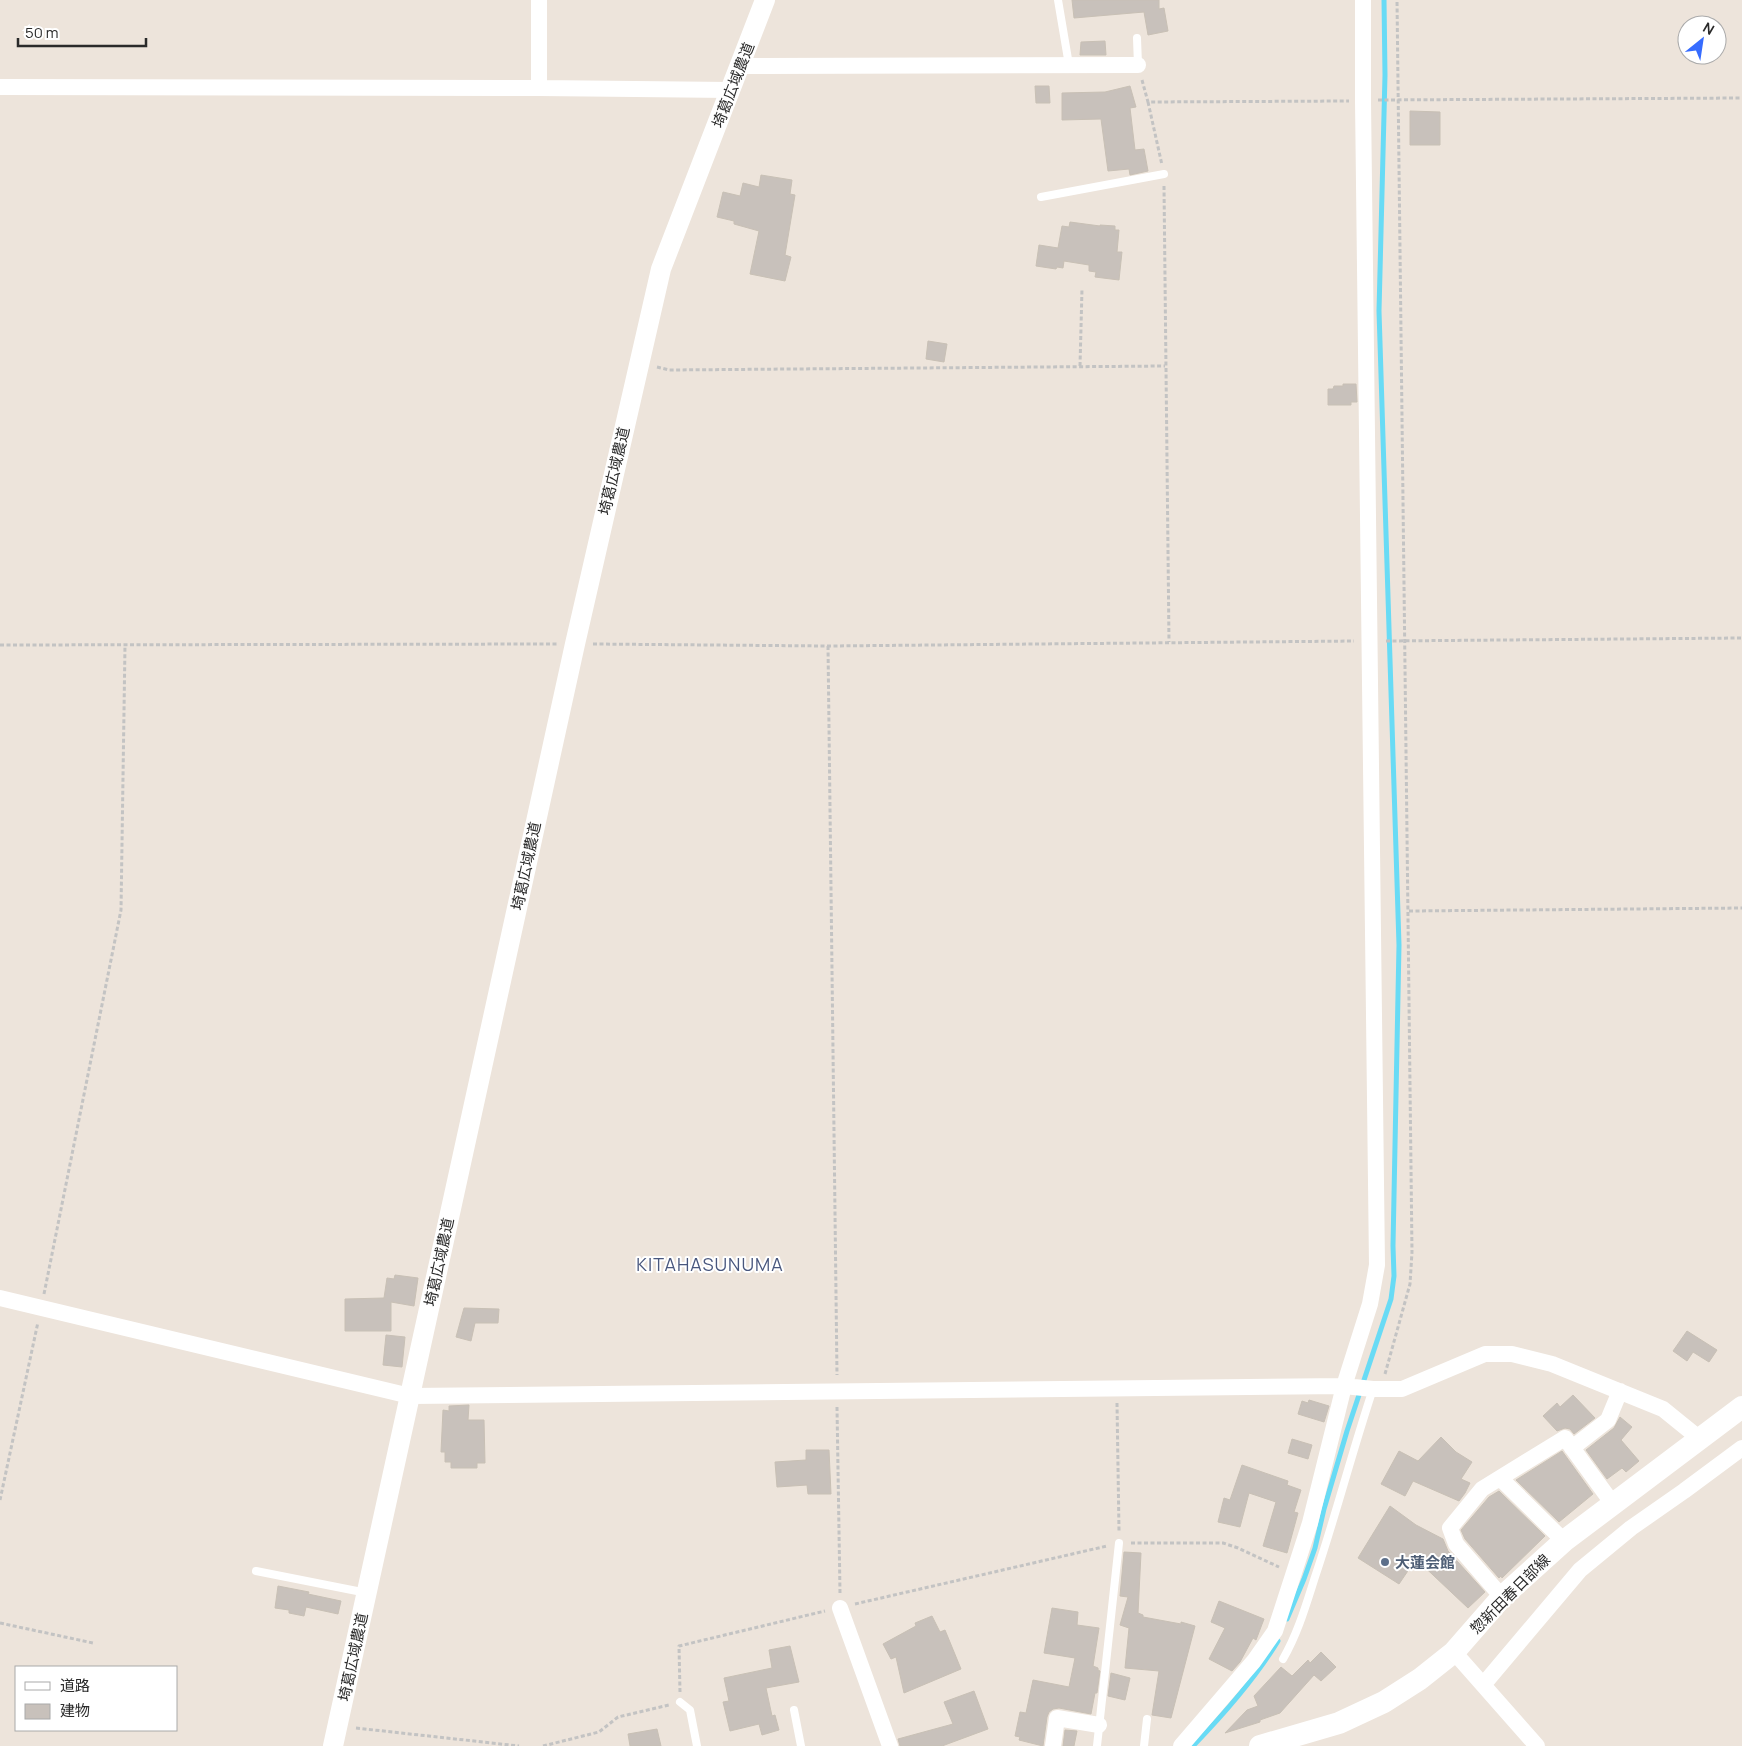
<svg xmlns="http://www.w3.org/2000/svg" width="1742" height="1746" font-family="Manrope,'Noto Sans JP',sans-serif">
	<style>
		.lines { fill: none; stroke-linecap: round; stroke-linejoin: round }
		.stream { stroke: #68dbf5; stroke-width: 5 }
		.building { fill: #c8c1bb; stroke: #c8c0b5 }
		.path { stroke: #c3c3c3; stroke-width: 3; stroke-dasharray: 4 2.5; stroke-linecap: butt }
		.service { stroke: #fff; stroke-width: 8 }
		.minor { stroke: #fff; stroke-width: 16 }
		.tertiary { stroke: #fff; stroke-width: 20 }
		.secondary { stroke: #fff; stroke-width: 22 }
		.service-dot { fill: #5c6f8a; stroke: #fff; stroke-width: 2 }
		.labels { text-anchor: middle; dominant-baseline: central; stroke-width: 4; stroke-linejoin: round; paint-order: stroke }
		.street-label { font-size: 15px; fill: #2a2a2a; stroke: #fff }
		.service-label { font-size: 15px; font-weight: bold; fill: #4e5e75; stroke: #fff; text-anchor: start }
		.quarter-label { font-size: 18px; letter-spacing: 1px; fill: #48567d; stroke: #fff }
	</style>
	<rect width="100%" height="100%" fill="#ede4db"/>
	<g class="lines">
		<!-- stream -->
		<path class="stream" d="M 1287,1619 L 1304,1579 L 1315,1548 L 1324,1509 L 1347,1431 L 1391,1299 L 1394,1276 L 1393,1246 L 1399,945 L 1379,311 L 1385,75 L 1384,0
			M 1193,1746 C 1224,1714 1255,1679 1278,1641"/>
	</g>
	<!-- building -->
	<path class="building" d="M 1072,0 L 1159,0 L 1159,9 L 1164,8 L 1168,31 L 1148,35 L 1144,12 L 1074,18 Z
		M 1105,41 L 1106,55 L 1080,55 L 1081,42 Z
		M 1035,86 L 1049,86 L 1050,103 L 1036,103 Z
		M 1130,86 L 1136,107 L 1130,108 L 1135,150 L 1144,149 L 1148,171 L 1130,175 L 1129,169 L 1108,171 L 1101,119 L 1062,120 L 1062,93 L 1105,92 Z
		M 1410,111 L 1440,112 L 1440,145 L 1410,145 Z
		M 761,175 L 792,180 L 790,194 L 795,195 L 785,255 L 791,257 L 785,281 L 750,274 L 759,231 L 734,224 L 734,221 L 717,217 L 723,192 L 740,196 L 743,183 L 759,187 Z
		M 1070,222 L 1100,226 L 1100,225 L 1115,226 L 1115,230 L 1119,230 L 1117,252 L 1122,252 L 1119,280 L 1095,277 L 1096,272 L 1089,271 L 1089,265 L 1064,261 L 1063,268 L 1057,267 L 1056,269 L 1036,266 L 1039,245 L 1058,248 L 1062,226 L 1069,227 Z
		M 928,341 L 947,344 L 944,362 L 926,359 Z
		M 1343,384 L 1356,384 L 1357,402 L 1351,402 L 1351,405 L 1328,405 L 1328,389 L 1333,389 L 1334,386 L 1343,386 Z
		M 395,1275 L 418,1278 L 414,1306 L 391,1302 L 391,1331 L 345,1331 L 345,1299 L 384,1298 L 387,1278 L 394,1279 Z
		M 464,1308 L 499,1309 L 498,1323 L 475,1323 L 471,1341 L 456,1337 Z
		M 1687,1331 L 1717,1350 L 1709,1362 L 1693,1352 L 1687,1361 L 1673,1351 Z
		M 386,1335 L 405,1337 L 402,1367 L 383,1365 Z
		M 1573,1395 L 1595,1418 L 1574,1434 L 1570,1429 L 1565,1428 L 1557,1431 L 1543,1416 L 1557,1403 L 1560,1407 Z
		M 1309,1400 L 1329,1406 L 1324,1422 L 1298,1414 L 1302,1401 L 1308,1403 Z
		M 469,1405 L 468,1420 L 484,1420 L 485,1463 L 477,1463 L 477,1468 L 451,1468 L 451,1462 L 445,1462 L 445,1452 L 441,1452 L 443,1410 L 449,1411 L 449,1406 Z
		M 1620,1417 L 1632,1427 L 1621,1440 L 1639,1461 L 1626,1472 L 1622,1468 L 1607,1479 L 1586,1450 L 1614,1428 Z
		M 1441,1437 L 1456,1452 L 1472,1462 L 1461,1479 L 1470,1483 L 1465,1493 L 1459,1501 L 1413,1481 L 1405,1496 L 1381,1484 L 1399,1451 L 1418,1461 Z
		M 1292,1439 L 1312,1445 L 1308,1459 L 1288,1453 Z
		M 806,1450 L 829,1450 L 831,1494 L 808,1494 L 807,1485 L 777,1487 L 775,1462 L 806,1460 Z
		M 1562,1451 L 1593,1494 L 1559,1522 L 1516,1480 Z
		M 1242,1465 L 1288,1481 L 1287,1485 L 1301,1490 L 1294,1512 L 1298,1513 L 1287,1553 L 1263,1546 L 1276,1502 L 1249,1493 L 1240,1527 L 1218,1522 L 1224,1498 L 1230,1500 Z
		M 1499,1491 L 1545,1536 L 1502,1578 L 1501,1576 L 1499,1578 L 1465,1539 L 1461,1530 L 1489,1497 Z
		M 1390,1506 L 1416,1525 L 1443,1539 L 1448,1551 L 1485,1592 L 1468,1608 L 1416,1559 L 1399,1584 L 1358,1558 Z
		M 1124,1552 L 1141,1553 L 1138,1613 L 1143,1615 L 1143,1617 L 1181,1624 L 1181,1622 L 1195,1626 L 1171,1718 L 1152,1715 L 1159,1671 L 1125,1668 L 1129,1628 L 1120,1625 L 1128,1597 L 1120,1596 Z
		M 278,1586 L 309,1592 L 308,1594 L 341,1601 L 338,1614 L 306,1607 L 304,1616 L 289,1613 L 289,1610 L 275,1608 Z
		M 1219,1601 L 1264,1619 L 1256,1640 L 1253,1638 L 1240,1662 L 1232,1671 L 1209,1659 L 1225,1628 L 1211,1622 Z
		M 1052,1608 L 1078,1612 L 1077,1625 L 1099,1628 L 1093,1666 L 1098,1668 L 1098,1670 L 1100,1671 L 1097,1693 L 1095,1693 L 1091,1714 L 1059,1708 L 1053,1709 L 1049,1712 L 1047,1717 L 1043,1746 L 1019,1740 L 1020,1737 L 1015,1736 L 1020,1712 L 1026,1713 L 1033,1680 L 1069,1687 L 1075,1658 L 1044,1653 Z
		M 932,1616 L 940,1632 L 945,1630 L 961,1669 L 904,1693 L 896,1657 L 891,1659 L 883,1644 L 916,1626 L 915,1623 Z
		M 790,1646 L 799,1682 L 766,1688 L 772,1716 L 775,1715 L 779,1730 L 762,1735 L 759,1724 L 730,1731 L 723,1702 L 729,1701 L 724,1678 L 772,1668 L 769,1650 Z
		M 1321,1652 L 1336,1667 L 1321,1681 L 1314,1675 L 1280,1713 L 1260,1720 L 1260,1722 L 1225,1733 L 1247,1710 L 1258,1706 L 1254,1696 L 1281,1667 L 1292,1676 L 1308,1660 L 1310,1663 Z
		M 1111,1673 L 1130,1678 L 1125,1700 L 1108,1696 Z
		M 974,1691 L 988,1729 L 942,1746 L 900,1746 L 898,1739 L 953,1724 L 944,1702 Z
		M 657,1729 L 661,1746 L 630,1746 L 628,1734 Z
		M 1065,1730 L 1077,1731 L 1074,1746 L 1063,1746 Z"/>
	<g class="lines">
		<!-- path -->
		<path class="path" d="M 1142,80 L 1148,102 L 1349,101
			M 1378,100 L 1742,98
			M 1148,102 L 1162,165
			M 1164,186 L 1169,642
			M 1080,366 L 1082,289
			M 657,367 L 669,370 L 1165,366
			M 1386,641 L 1742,638
			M 593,644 L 828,646 L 1354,641
			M 0,645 L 557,644
			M 828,646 L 837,1375
			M 1409,911 L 1742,908
			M 44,1294 L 121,910 L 125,645
			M 1385,1374 L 1410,1284 L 1412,1252 L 1397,0
			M 1117,1403 L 1119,1531
			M 837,1407 L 840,1593
			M 0,1500 L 38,1322
			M 1131,1543 L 1223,1543 L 1238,1548 L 1279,1567
			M 855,1604 L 1107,1546
			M 0,1623 L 93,1643
			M 680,1692 L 679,1646 L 825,1611
			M 356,1728 L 519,1746
			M 543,1746 L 599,1732 L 618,1717 L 669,1705"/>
		<!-- service -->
		<path class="service" d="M 1058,0 L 1069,65
			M 1137,38 L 1138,65
			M 1041,197 L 1164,174
			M 256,1571 L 367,1593
			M 1283,1659 C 1298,1633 1306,1605 1315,1577 C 1336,1515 1352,1452 1373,1389
			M 680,1702 L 690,1710 L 697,1746
			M 794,1710 L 801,1746
			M 1097,1746 L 1119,1543
			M 1144,1746 L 1147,1719"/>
		<!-- minor -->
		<path class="minor" d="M 740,66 L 1138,65
			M 0,87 L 539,88 L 731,90
			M 539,88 L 539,0
			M 0,1298 L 410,1396 L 1344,1386 L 1373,1389 L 1402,1389 L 1485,1354 L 1512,1354 L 1552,1364 L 1663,1409 L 1700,1439
			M 1572,1448 L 1608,1420 L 1620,1391
			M 1500,1478 L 1564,1541
			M 1502,1597 L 1456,1544 L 1450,1528 L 1482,1489 L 1565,1438 L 1613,1504
			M 840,1608 L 890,1746
			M 1454,1652 L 1537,1746
			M 1483,1685 L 1580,1570 L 1631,1528 L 1684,1491 L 1742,1448
			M 1053,1746 L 1057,1718 L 1099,1725
			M 1181,1746 L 1254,1661 L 1275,1631 L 1310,1523 L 1344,1386 L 1370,1304 L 1377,1265 L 1363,101 L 1363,0"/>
		<!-- tertiary -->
		<path class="tertiary" d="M 333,1746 L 575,644 L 661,269 L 765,0"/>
		<!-- secondary -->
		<path class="secondary" d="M 1260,1746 L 1339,1723 L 1384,1702 L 1420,1679 L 1454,1652 L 1502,1597 L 1564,1541 L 1742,1407"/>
	</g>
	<!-- markers -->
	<circle class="service-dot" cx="1385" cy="1562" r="5"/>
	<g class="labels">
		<!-- street labels -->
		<g class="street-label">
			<text transform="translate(733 85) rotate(-69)">埼葛広域農道</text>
			<text transform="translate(614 471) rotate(-77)">埼葛広域農道</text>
			<text transform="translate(526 866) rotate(-78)">埼葛広域農道</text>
			<text transform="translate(439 1262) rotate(-78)">埼葛広域農道</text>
			<text transform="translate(1510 1594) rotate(-45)">惣新田春日部線</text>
			<text transform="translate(353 1657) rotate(-78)">埼葛広域農道</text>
		</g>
		<!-- service labels -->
		<g class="service-label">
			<text x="1395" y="1562">大蓮会館</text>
		</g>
		<!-- quarter labels -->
		<g class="quarter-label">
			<text x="710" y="1264">KITAHASUNUMA</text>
		</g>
	</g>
	<!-- legend -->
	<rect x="15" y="1666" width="162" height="65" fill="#ffffff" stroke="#aaaaaa"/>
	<rect x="25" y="1682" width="25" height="8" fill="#ffffff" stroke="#aaaaaa"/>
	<text x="60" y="1691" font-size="15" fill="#2a2a2a">道路</text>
	<rect x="25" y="1704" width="25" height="15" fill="#c8c1bb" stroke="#aaaaaa"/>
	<text x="60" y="1716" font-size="15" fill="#2a2a2a">建物</text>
	<!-- north arrow -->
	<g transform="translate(1702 40) rotate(30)"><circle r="24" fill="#ffffff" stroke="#aaaaaa"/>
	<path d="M0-4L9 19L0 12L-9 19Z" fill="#366cff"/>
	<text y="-8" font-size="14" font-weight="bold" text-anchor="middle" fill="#2a2a2a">N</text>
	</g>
	<!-- scale -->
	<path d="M18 38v8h128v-8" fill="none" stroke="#2a2a2a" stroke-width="2.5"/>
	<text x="25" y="38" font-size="15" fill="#2a2a2a" stroke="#ffffff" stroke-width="4" paint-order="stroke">50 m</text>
</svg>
